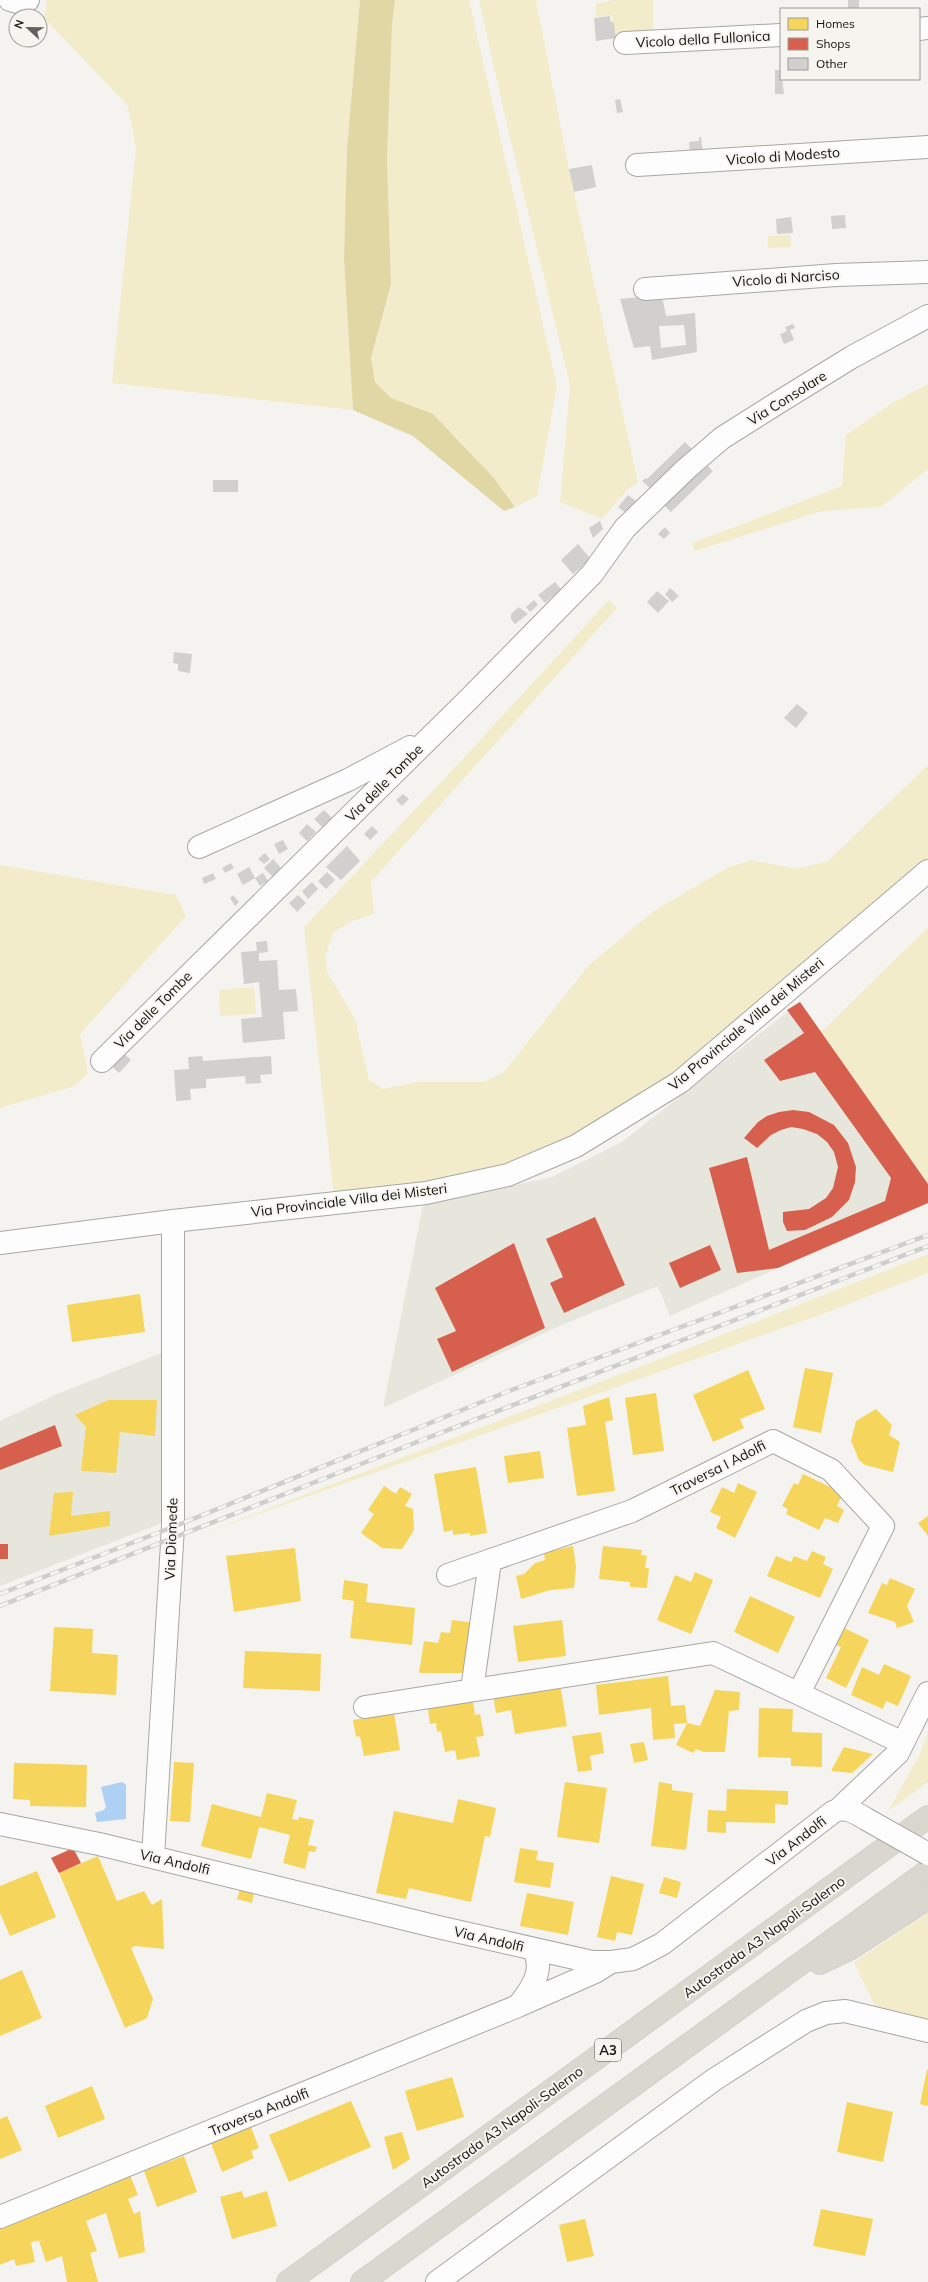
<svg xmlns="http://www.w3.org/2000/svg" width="928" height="2282" font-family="Mulish,sans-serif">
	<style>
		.built { fill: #e7e6dd }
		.green { fill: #f3eccb }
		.forest { fill: #e1d7a5 }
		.water { fill: #aed0f3 }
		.homes { fill: #f6d55c }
		.shops { fill: #d6604d }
		.building { fill: #d1d0ce; fill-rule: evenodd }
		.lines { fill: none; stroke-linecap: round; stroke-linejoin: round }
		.minor-casing { stroke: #a7a7a4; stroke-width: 24 }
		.highway-casing { stroke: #d0d0ce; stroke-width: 24 }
		.minor { stroke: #fdfdfd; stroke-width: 22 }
		.highway { stroke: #d9d7ce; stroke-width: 22 }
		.rail-casing { stroke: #cececc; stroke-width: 4.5 }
		.rail { stroke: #f5f4ef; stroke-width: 3; stroke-dasharray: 9; stroke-linecap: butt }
		.minor-bridge-casing { stroke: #a7a7a4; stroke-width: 24; stroke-linecap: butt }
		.minor-bridge { stroke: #fdfdfd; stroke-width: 22 }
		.labels { text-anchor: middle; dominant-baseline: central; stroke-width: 4; stroke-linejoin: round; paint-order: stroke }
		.shield { fill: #f5f4ef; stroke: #575654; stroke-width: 1 }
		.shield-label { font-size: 13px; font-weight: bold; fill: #131311 }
		.street-label { font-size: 14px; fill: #131311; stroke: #f5f4ef }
	</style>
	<rect width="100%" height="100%" fill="#f4f3f0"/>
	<!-- built -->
	<path class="built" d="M 800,1002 L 928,1184 L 778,1268 L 670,1316 L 658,1286 L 564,1324 L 383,1408 L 423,1205 L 552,1177 L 622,1142 Z
		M 164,1352 L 162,1523 L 0,1586 L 0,1421 L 57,1394 Z"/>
	<!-- green -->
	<path class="green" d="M 47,0 L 360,0 L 347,148 L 344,259 L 353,410 L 112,383 L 136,148 L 128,106 L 44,18 Z
		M 395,0 L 469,0 L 557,386 L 537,496 L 515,507 L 493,477 L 433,414 L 391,398 L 375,382 L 371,358 L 391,284 L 387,160 L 392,24 Z
		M 479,0 L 536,0 L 569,169 L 638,482 L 628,489 L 602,519 L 560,502 L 570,385 L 502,104 Z
		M 613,0 L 653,0 L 653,34 L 614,36 L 612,15 L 596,17 L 596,4 Z
		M 790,235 L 791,247 L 768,248 L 767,236 Z
		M 928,384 L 928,469 L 881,507 L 822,511 L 695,551 L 692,543 L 842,486 L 846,435 L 894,402 Z
		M 609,600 L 617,608 L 371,882 L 374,914 L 352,921 L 334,932 L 325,956 L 327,972 L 355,1019 L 369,1080 L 383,1089 L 418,1082 L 484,1082 L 504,1072 L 588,966 L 655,910 L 727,868 L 751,860 L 797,869 L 828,861 L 928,765 L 928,860 C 828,947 732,1040 619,1110 C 585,1131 549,1152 510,1166 C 453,1185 393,1189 334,1197 L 304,927 L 458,764 Z
		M 0,865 L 176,895 L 186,916 L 80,1034 L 88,1073 L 75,1086 L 0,1108 Z
		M 928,927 L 928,1184 L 821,1032 Z
		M 254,987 L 256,1014 L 220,1016 L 219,990 Z
		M 928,1254 L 928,1273 L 820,1315 L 199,1535 L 681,1351 Z
		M 928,1732 L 928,1782 L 888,1811 L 920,1754 Z
		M 928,1913 L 928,2024 L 879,2014 L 854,1962 Z"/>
	<!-- forest -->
	<path class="forest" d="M 360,0 L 395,0 L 392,24 L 387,160 L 391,284 L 371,358 L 375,382 L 391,398 L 433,414 L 493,477 L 515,507 L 504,511 L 413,436 L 353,410 L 344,259 L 347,148 Z"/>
	<!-- water -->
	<path class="water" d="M 122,1782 L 126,1785 L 126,1819 L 97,1822 L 95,1813 L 104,1810 L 106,1807 L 101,1787 Z"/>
	<!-- homes -->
	<path class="homes" d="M 140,1294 L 145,1332 L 72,1342 L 67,1305 Z
		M 805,1368 L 833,1373 L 821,1433 L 793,1427 Z
		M 748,1370 L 765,1409 L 740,1419 L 744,1428 L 713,1442 L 693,1395 Z
		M 656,1393 L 664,1451 L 633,1455 L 625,1398 Z
		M 609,1397 L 613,1420 L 605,1422 L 615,1491 L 577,1496 L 567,1428 L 586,1425 L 583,1406 Z
		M 108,1400 L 157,1400 L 155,1436 L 120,1432 L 116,1473 L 81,1471 L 86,1427 L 75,1415 Z
		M 876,1409 L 892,1425 L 889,1435 L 900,1442 L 893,1472 L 865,1465 L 859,1460 L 851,1441 L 856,1421 Z
		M 540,1451 L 544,1478 L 508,1483 L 504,1456 Z
		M 476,1467 L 487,1533 L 470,1536 L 470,1533 L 453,1535 L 453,1530 L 444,1532 L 434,1474 Z
		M 803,1474 L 843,1493 L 837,1506 L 844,1510 L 838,1523 L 825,1518 L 819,1530 L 786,1514 L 788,1509 L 782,1506 L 794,1483 L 798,1485 Z
		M 738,1483 L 757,1492 L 735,1538 L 716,1528 L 721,1517 L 710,1512 L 722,1487 L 734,1493 Z
		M 384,1486 L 396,1494 L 400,1487 L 412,1494 L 405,1506 L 413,1509 L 414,1530 L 402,1549 L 382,1548 L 361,1533 L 374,1514 L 368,1510 Z
		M 73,1492 L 71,1516 L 110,1511 L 110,1526 L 49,1536 L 54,1493 Z
		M 928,1516 L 928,1536 L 918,1523 Z
		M 573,1546 L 576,1567 L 574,1588 L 550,1590 L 521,1599 L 516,1576 L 524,1574 L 535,1563 L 545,1560 L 544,1553 Z
		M 603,1546 L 642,1550 L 641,1555 L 647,1556 L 645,1568 L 649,1568 L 647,1588 L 630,1587 L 630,1582 L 599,1579 Z
		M 295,1548 L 301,1601 L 234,1612 L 226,1556 Z
		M 812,1551 L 826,1557 L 823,1564 L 833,1569 L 820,1598 L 767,1576 L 776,1556 L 791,1562 L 794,1556 L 807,1561 Z
		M 695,1572 L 713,1580 L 691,1634 L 657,1620 L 675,1575 L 691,1582 Z
		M 890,1578 L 915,1589 L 907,1606 L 914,1622 L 897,1628 L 895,1622 L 868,1613 L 882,1583 L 887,1585 Z
		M 344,1580 L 368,1584 L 366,1602 L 415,1608 L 412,1645 L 350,1638 L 354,1601 L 342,1599 Z
		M 750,1596 L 795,1617 L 778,1653 L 734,1632 Z
		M 452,1620 L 475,1623 L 467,1673 L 419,1673 L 424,1641 L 438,1643 L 441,1632 L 450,1633 Z
		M 562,1620 L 566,1656 L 518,1662 L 513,1626 Z
		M 838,1625 L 869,1640 L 846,1688 L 826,1678 L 841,1647 L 830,1642 Z
		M 54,1627 L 93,1629 L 92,1653 L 118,1655 L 116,1695 L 50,1691 Z
		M 245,1651 L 321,1654 L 320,1691 L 243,1688 Z
		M 884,1664 L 911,1676 L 898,1706 L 886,1701 L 883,1709 L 851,1695 L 862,1667 L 879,1675 Z
		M 668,1676 L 671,1706 L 685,1705 L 687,1723 L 674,1724 L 675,1738 L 653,1740 L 651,1708 L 599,1715 L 596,1685 Z
		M 560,1684 L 567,1726 L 515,1734 L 511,1710 L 496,1713 L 493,1695 Z
		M 715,1690 L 740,1692 L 739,1710 L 729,1711 L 725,1752 L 704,1752 L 696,1749 L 693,1753 L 676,1745 L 687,1723 L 700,1726 Z
		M 473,1701 L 475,1715 L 480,1714 L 484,1736 L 476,1737 L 480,1756 L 457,1760 L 455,1750 L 445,1752 L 441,1731 L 437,1732 L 436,1723 L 430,1724 L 428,1709 Z
		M 759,1708 L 793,1709 L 792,1732 L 822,1733 L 822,1767 L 791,1766 L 791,1758 L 758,1757 Z
		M 394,1713 L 400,1750 L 364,1756 L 360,1736 L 356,1737 L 353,1720 Z
		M 601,1732 L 604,1753 L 590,1756 L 592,1770 L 578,1772 L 572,1736 Z
		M 644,1742 L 648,1760 L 634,1763 L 630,1744 Z
		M 844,1747 L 873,1754 L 852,1773 L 831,1771 Z
		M 174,1762 L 194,1763 L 190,1822 L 170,1821 Z
		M 14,1763 L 87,1765 L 86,1807 L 30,1806 L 30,1800 L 13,1799 Z
		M 565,1782 L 607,1788 L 599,1843 L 557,1837 Z
		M 659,1782 L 672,1784 L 672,1790 L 693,1793 L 686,1850 L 651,1846 Z
		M 727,1789 L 788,1791 L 788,1805 L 775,1804 L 775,1823 L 726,1822 L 726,1833 L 707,1832 L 708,1810 L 726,1811 Z
		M 267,1793 L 297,1800 L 292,1819 L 298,1820 L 299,1817 L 314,1820 L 308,1845 L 317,1847 L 315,1852 L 309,1851 L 305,1869 L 283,1863 L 290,1835 L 259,1827 L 251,1859 L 201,1846 L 212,1804 L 261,1817 Z
		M 458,1799 L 496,1808 L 490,1837 L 485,1836 L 471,1902 L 409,1888 L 406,1899 L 376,1893 L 394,1811 L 453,1823 Z
		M 520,1848 L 538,1851 L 536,1860 L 554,1863 L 550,1888 L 514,1882 Z
		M 98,1856 L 117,1901 L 144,1891 L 152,1905 L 162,1899 L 164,1949 L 135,1946 L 131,1948 L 153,1999 L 147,2018 L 125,2028 L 59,1873 Z
		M 37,1871 L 56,1917 L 10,1936 L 0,1913 L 0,1886 Z
		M 611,1876 L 644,1884 L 632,1935 L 617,1932 L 615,1941 L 597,1937 Z
		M 664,1877 L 681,1882 L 677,1898 L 659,1893 Z
		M 240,1889 L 254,1892 L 252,1903 L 237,1899 Z
		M 527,1893 L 574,1902 L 568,1935 L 520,1926 Z
		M 22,1970 L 42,2018 L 0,2036 L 0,1980 Z
		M 927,2070 L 928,2070 L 928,2106 L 920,2104 Z
		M 452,2077 L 464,2117 L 417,2131 L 405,2091 Z
		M 92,2086 L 105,2119 L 58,2138 L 45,2106 Z
		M 351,2101 L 371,2147 L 289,2182 L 269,2135 Z
		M 847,2102 L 893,2112 L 883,2162 L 837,2152 Z
		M 7,2116 L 22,2150 L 0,2159 L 0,2119 Z
		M 251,2127 L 259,2148 L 251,2151 L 254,2158 L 222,2172 L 211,2143 Z
		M 402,2132 L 410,2159 L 393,2170 L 384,2137 Z
		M 184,2156 L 197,2192 L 157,2207 L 144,2171 Z
		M 130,2175 L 138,2195 L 128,2199 L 134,2214 L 140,2211 L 145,2252 L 119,2258 L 106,2213 L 86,2221 L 97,2251 L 90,2253 L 98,2282 L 67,2282 L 62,2256 L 46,2262 L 39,2241 L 43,2240 L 31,2242 L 35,2262 L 16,2266 L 14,2259 L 0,2265 L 0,2226 L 26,2219 Z
		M 242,2191 L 244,2198 L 267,2191 L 277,2226 L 232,2239 L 220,2197 Z
		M 821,2209 L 873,2219 L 865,2256 L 813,2246 Z
		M 585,2219 L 594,2256 L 567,2262 L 559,2225 Z"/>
	<!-- shops -->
	<path class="shops" d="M 800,1002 L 928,1184 L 928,1203 L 778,1268 L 737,1273 L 709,1168 L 747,1157 L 769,1250 L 885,1201 L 891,1178 L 815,1072 L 780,1081 L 764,1060 L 804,1033 L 787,1010 Z
		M 793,1110 L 809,1112 L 834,1125 L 848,1143 L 856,1167 L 855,1182 L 849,1200 L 832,1217 L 805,1230 L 787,1231 L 783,1222 L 783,1212 L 809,1209 L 826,1198 L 833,1188 L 838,1167 L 834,1152 L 827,1142 L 817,1134 L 803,1129 L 791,1127 L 781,1130 L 771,1135 L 757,1148 L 744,1138 L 758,1122 L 767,1116 L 779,1112 Z
		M 595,1217 L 625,1285 L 564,1313 L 550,1283 L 563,1277 L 546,1239 Z
		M 514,1243 L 545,1328 L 452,1372 L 437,1339 L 456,1331 L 435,1288 Z
		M 710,1245 L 721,1270 L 680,1288 L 669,1263 Z
		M 55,1425 L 62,1446 L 0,1470 L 0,1448 Z
		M 0,1544 L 8,1544 L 8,1559 L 0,1559 Z
		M 73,1848 L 81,1863 L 59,1873 L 51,1858 Z"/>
	<!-- building -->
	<path class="building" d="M 848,0 L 859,0 L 859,9 L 848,9 Z
		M 610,16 L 610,21 L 614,23 L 616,38 L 596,41 L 594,18 Z
		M 775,70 L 781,70 L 784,94 L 775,94 Z
		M 620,99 L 623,112 L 617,113 L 615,100 Z
		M 699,137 L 701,137 L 703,154 L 690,155 L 689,142 L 699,141 Z
		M 592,165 L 596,187 L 574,192 L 569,169 Z
		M 845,215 L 846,228 L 832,229 L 831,216 Z
		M 791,217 L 793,233 L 777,234 L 776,219 Z
		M 662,295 L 666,316 L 695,313 L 697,352 L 652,360 L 650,346 L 634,348 L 620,299 ZM 684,325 L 686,345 L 661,348 L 659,326 Z
		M 793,324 L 795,328 L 790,330 L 794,340 L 784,344 L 780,334 L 787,331 L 785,327 Z
		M 685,442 L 695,452 L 653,491 L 642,481 L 646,478 L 647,479 Z
		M 704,462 L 713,471 L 671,512 L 662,503 Z
		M 213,480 L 238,480 L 238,492 L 213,492 Z
		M 628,495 L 636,501 L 626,513 L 618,507 Z
		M 600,521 L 603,529 L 593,538 L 589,528 Z
		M 665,527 L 670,533 L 664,539 L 658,534 Z
		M 578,544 L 591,559 L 573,574 L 561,560 Z
		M 555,582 L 561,589 L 545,603 L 538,595 Z
		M 670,588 L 679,596 L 672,602 L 665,594 Z
		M 657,591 L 669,601 L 658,613 L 647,602 Z
		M 534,600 L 538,605 L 530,612 L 526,607 Z
		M 519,607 L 528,614 L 515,624 L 511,619 L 511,614 Z
		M 174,652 L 192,654 L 190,673 L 178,671 L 178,664 L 173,663 Z
		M 797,704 L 808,713 L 796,728 L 784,718 Z
		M 403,794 L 409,799 L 402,806 L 396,800 Z
		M 324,810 L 332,818 L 322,827 L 314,819 Z
		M 307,824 L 316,832 L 307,841 L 299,833 Z
		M 372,826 L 378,832 L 370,840 L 364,834 Z
		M 283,840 L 288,849 L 279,854 L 274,844 Z
		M 347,846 L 360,861 L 341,880 L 326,867 Z
		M 265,853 L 270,859 L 264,864 L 258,859 Z
		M 273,859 L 281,868 L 273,877 L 264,868 Z
		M 231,863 L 234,868 L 225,873 L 222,868 Z
		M 249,867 L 255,878 L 243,885 L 237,874 Z
		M 327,872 L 335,880 L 326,889 L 318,881 Z
		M 213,873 L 216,879 L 204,884 L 202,878 Z
		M 263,873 L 268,881 L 260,886 L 255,878 Z
		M 312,882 L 318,889 L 308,899 L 302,891 Z
		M 233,895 L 239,902 L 235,906 L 230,898 Z
		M 298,895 L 306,903 L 297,912 L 289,903 Z
		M 267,941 L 268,952 L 259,953 L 259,961 L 277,960 L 279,990 L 296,989 L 298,1011 L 283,1012 L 285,1039 L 243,1043 L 241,1019 L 262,1017 L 259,982 L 244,984 L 241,952 L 257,951 L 256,942 Z
		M 118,1048 L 131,1060 L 119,1073 L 106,1061 Z
		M 202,1056 L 203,1061 L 271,1056 L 272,1074 L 260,1075 L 261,1083 L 246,1084 L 245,1076 L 206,1079 L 206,1088 L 190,1089 L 191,1100 L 176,1101 L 174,1070 L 189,1069 L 188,1057 Z"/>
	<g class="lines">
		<!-- minor casing -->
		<g class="minor-casing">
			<path id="minor" d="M 10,0 L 21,3 L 28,0
				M 919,29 L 928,28
				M 625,43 L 781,35
				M 637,165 L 928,147
				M 645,289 L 836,275 L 928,272
				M 199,847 L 348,780 L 410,747
				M 102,1061 L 470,698 L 592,574 L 625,528 L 686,469 L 722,438 L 779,402 L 852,357 L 928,316
				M 0,1243 L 173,1221 L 426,1193 L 508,1175 L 576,1146 L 680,1082 L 928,871
				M 448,1575 L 632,1511 L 773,1441 L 831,1470 L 883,1526 L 799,1693
				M 472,1690 L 490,1561
				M 365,1707 L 713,1653 L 903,1743
				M 840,1808 L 898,1753 L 928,1693
				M 0,1824 L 99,1844 L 438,1927 L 592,1962 L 611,1962 L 633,1959 L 662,1944 L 833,1812 C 846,1806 854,1812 866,1819
				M 153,1857 L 173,1527 L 173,1221
				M 518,2006 C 531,1990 546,1969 533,1949
				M 0,2217 L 518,2006 L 595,1972 L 611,1962
				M 437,2282 L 715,2079 L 806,2021 L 826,2013 L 845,2011 L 928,2031"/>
		</g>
		<!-- highway casing -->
		<g class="highway-casing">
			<path id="highway" d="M 820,1963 L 851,1948 L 928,1898
				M 288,2282 L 928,1817
				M 362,2282 L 928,1871"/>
		</g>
		<!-- minor -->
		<use href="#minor" class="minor"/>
		<!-- highway -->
		<use href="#highway" class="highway"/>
		<!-- rail casing -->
		<g class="rail-casing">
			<path id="rail" d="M 0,1594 L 173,1527 L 509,1391 L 928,1235
				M 0,1606 L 422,1440 L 928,1246"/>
		</g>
		<!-- rail -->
		<use href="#rail" class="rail"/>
		<!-- minor-bridge casing -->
		<g class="minor-bridge-casing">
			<path id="minor-bridge" d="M 866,1819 L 928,1854"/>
		</g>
		<!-- minor-bridge -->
		<use href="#minor-bridge" class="minor-bridge"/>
	</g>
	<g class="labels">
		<!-- shield labels -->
		<rect class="shield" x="595" y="2039" width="26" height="22" rx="3"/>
		<g class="shield-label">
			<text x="608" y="2050">A3</text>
		</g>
		<!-- street labels -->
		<g class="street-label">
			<text transform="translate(703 39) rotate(-3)">Vicolo della Fullonica</text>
			<text transform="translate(783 156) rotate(-4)">Vicolo di Modesto</text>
			<text transform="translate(786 278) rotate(-4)">Vicolo di Narciso</text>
			<text transform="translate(787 398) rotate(-32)">Via Consolare</text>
			<text transform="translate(384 783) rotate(-45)">Via delle Tombe</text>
			<text transform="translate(153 1010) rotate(-45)">Via delle Tombe</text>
			<text transform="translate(746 1024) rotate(-40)">Via Provinciale Villa dei Misteri</text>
			<text transform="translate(349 1200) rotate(-7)">Via Provinciale Villa dei Misteri</text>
			<text transform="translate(718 1468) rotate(-27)">Traversa I Adolfi</text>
			<text transform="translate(171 1539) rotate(-88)">Via Diomede</text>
			<text transform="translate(796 1841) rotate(-38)">Via Andolfi</text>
			<text transform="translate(175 1862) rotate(13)">Via Andolfi</text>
			<text transform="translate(764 1937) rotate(-36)">Autostrada A3 Napoli-Salerno</text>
			<text transform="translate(489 1939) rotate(13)">Via Andolfi</text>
			<text transform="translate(259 2112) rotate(-22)">Traversa Andolfi</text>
			<text transform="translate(502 2127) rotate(-36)">Autostrada A3 Napoli-Salerno</text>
		</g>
	</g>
	<!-- legend -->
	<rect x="780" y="8" width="140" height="72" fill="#f5f4ef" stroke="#9b9a96"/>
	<rect x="788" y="18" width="20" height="12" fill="#f6d55c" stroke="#9b9a96"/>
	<text x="816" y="28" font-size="12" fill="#131311">Homes</text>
	<rect x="788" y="38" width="20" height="12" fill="#d6604d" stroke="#9b9a96"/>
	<text x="816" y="48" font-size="12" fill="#131311">Shops</text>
	<rect x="788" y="58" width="20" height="12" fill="#d1d0ce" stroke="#9b9a96"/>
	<text x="816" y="68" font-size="12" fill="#131311">Other</text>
	<!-- north arrow -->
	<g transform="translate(28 28) rotate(292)"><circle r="19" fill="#f5f4ef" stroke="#9b9a96"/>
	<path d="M0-3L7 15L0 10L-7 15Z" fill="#62615f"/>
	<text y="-6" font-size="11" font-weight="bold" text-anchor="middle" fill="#131311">N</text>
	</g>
</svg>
